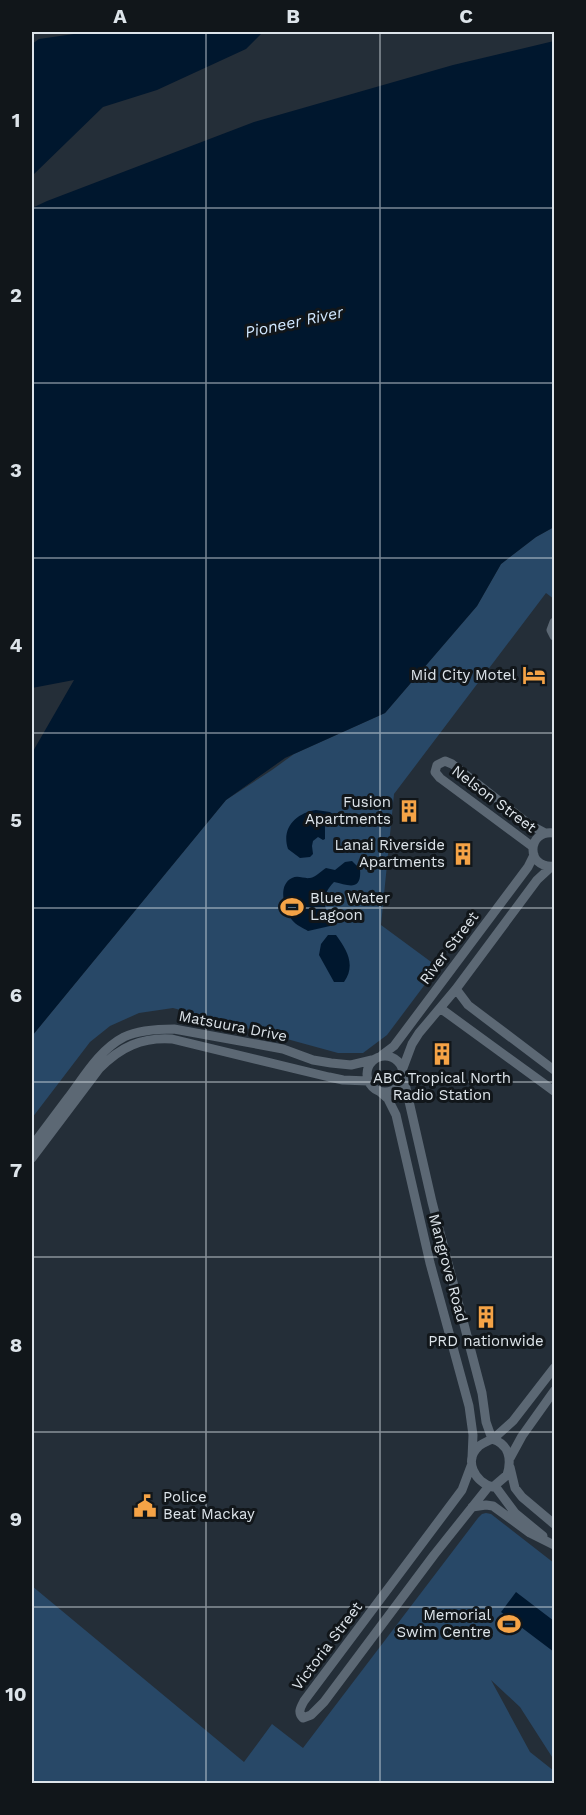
<svg xmlns="http://www.w3.org/2000/svg" width="586" height="1815" font-family="'Work Sans',sans-serif">
	<style>
		.green { fill: #284867 }
		.water { fill: #00172e }
		.lines { fill: none; stroke-linecap: round; stroke-linejoin: round }
		.minor { stroke: #5c6874; stroke-width: 9 }
		.grid { fill: none; stroke: #dde4ea; stroke-width: 1.5; stroke-opacity: 0.55 }
		.labels { text-anchor: middle; dominant-baseline: central; stroke-width: 6; stroke-linejoin: round; paint-order: stroke }
		.poi-label { font-size: 15px; fill: #dde4ea; stroke: #11161a; text-anchor: end }
		.street-label { font-size: 15px; fill: #dde4ea; stroke: #11161a }
		.water-label { font-size: 16px; font-style: italic; fill: #d0e7fe; stroke: #11161a }
		.neatline { fill: none; stroke: #dde4ea; stroke-width: 2 }
		.grid-label { font-size: 20px; text-anchor: middle; font-weight: bold; fill: #dde4ea }
	</style>
	<rect width="100%" height="100%" fill="#242e38"/>
	<!-- green -->
	<path class="green" d="M 554,527 L 554,599 L 546,593 L 394,794 L 381,925 L 438,967 L 387,1035 L 363,1053 L 338,1053 L 173,1008 L 139,1013 L 110,1026 L 90,1042 L 32,1118 L 32,1036 L 226,800 L 272,770 L 294,754 L 385,713 L 477,606 L 501,564 L 536,537 Z
		M 486,1513 L 491,1514 L 554,1563 L 554,1760 L 520,1707 L 491,1680 L 530,1752 L 554,1771 L 554,1783 L 32,1783 L 32,1586 L 244,1762 L 272,1724 L 303,1748 L 478,1518 L 482,1514 Z"/>
	<!-- water -->
	<path class="water" d="M 88,32 L 263,32 L 246,49 L 157,90 L 103,107 L 32,176 L 32,44 L 39,39 Z
		M 554,41 L 554,527 L 536,537 L 501,564 L 477,606 L 385,713 L 285,758 L 226,800 L 32,1036 L 32,753 L 74,680 L 32,688 L 32,208 L 47,201 L 254,122 L 453,65 Z
		M 316,810 L 330,812 L 336,816 L 335,821 L 325,825 L 325,839 L 323,840 L 318,837 L 313,841 L 312,846 L 313,854 L 310,857 L 300,858 L 288,849 C 281,828 296,813 316,810 Z
		M 352,861 L 360,869 C 362,892 348,885 334,882 C 320,896 324,907 332,923 L 330,926 L 308,931 C 303,928 296,925 292,920 C 284,910 277,885 292,878 C 298,875 304,879 310,878 C 316,877 321,871 326,868 L 335,870 L 345,862 Z
		M 328,935 L 336,935 C 347,950 356,965 344,982 L 334,982 L 319,955 L 321,944 Z
		M 516,1592 L 554,1621 L 554,1652 L 501,1612 Z"/>
	<g class="lines">
		<!-- minor -->
		<path class="minor" d="M 554,622 L 551,630 L 554,636
			M 554,833 C 527,829 525,869 554,866
			M 533,847 L 440,778 L 435,772 L 437,765 L 445,761 L 452,764 L 530,825 L 545,833
			M 456,989 L 468,1005 L 554,1070
			M 440,1008 L 554,1091
			M 382,1055 L 394,1046 L 528,867 L 534,855
			M367 1074a18 18 0 1 1 36 0a18 18 0 1 1-36 0Z
			M 403,1068 L 412,1044 L 419,1033 L 456,989 L 537,880 L 551,867
			M 403,1075 L 432,1202 L 482,1393 L 486,1422 L 492,1439
			M 379,1091 L 388,1099 L 396,1115 L 430,1263 L 469,1406 L 473,1435 L 472,1458
			M 32,1146 C 44,1130 56,1114 68,1098 C 84,1077 99,1050 124,1037 C 139,1030 157,1029 174,1029 L 283,1049 L 313,1060 L 331,1063 L 351,1065 L 372,1060
			M 32,1158 L 99,1069 C 120,1047 142,1037 172,1039 L 329,1077 L 343,1080 L 368,1081
			M 492,1439 C 509,1444 512,1459 507,1475 L 493,1487 C 475,1483 463,1460 479,1446 C 483,1443 488,1441 492,1439 Z
			M 493,1439 L 513,1421 L 554,1368
			M 510,1458 L 522,1436 L 554,1391
			M 471,1466 L 462,1490 L 304,1701 C 301,1707 297,1712 303,1718 L 311,1715 L 324,1702 L 434,1555 L 489,1486
			M 510,1467 L 515,1488 L 522,1497 L 554,1524
			M 495,1486 L 515,1513 L 543,1536
			M 472,1507 L 486,1505 L 493,1506 L 530,1533 L 554,1545"/>
	</g>
	<!-- grid -->
	<path class="grid" d="M 206,32 L 206,1784M 380,32 L 380,1784M 32,208 L 554,208M 32,383 L 554,383M 32,558 L 554,558M 32,733 L 554,733M 32,908 L 554,908M 32,1082 L 554,1082M 32,1257 L 554,1257M 32,1432 L 554,1432M 32,1607 L 554,1607"/>
	<!-- icons -->
	<defs>
		<g id="hotel-bare" transform="scale(1.8)"><path d="M-6-4.5h1.5V1H6V5H4.5V3h-9V5H-6ZM-4 0a1.8 1.8 0 1 1 3.6 0ZM.5 0V-2.5h3Q6-2.5 6 0Z" fill="#f5a346" stroke="#11161a" stroke-width="2.5" paint-order="stroke"/></g>
		<g id="building-bare" transform="scale(1.8)"><path d="M-4-6H4V6H1V3H-1V6H-4ZM-2.5-4.3h1.7v1.8h-1.7ZM.8-4.3h1.7v1.8H.8ZM-2.5-1h1.7V.8h-1.7ZM.8-1h1.7V.8H.8Z" fill="#f5a346" stroke="#11161a" stroke-width="2.5" paint-order="stroke"/></g>
		<g id="stadium-bare" transform="scale(1.8)"><path d="M0-5a6.5 5 0 1 0 0 10a6.5 5 0 1 0 0-10ZM-3.5-1.8h7v3.6h-7Z" fill="#f5a346" stroke="#11161a" stroke-width="2.5" paint-order="stroke"/></g>
		<g id="civic-bare" transform="scale(1.8)"><path d="M-.6-6.5H3V-4.5H.6V-3L4-1V1h2V6H-6V1h2V-1L-.6-3ZM-1.2 2.5V6h2.4V2.5Z" fill="#f5a346" stroke="#11161a" stroke-width="2.5" paint-order="stroke"/></g>
	</defs>
	<g fill-rule="evenodd">
		<use href="#hotel-bare" x="534" y="675"/>
		<use href="#building-bare" x="409" y="811"/>
		<use href="#building-bare" x="463" y="854"/>
		<use href="#stadium-bare" x="292" y="907"/>
		<use href="#building-bare" x="442" y="1054"/>
		<use href="#building-bare" x="486" y="1317"/>
		<use href="#civic-bare" x="145" y="1506"/>
		<use href="#stadium-bare" x="509" y="1624"/>
	</g>
	<g class="labels">
		<!-- poi labels -->
		<g class="poi-label">
			<text x="516" y="675">Mid City Motel</text>
			<text x="391" y="802">Fusion<tspan x="391" dy="17">Apartments</tspan></text>
			<text x="445" y="845">Lanai Riverside<tspan x="445" dy="17">Apartments</tspan></text>
			<text x="310" y="898" text-anchor="start">Blue Water<tspan x="310" dy="17">Lagoon</tspan></text>
			<text x="442" y="1078" text-anchor="middle">ABC Tropical North<tspan x="442" dy="17">Radio Station</tspan></text>
			<text x="486" y="1341" text-anchor="middle">PRD nationwide</text>
			<text x="163" y="1497" text-anchor="start">Police<tspan x="163" dy="17">Beat Mackay</tspan></text>
			<text x="491" y="1615">Memorial<tspan x="491" dy="17">Swim Centre</tspan></text>
		</g>
		<!-- street labels -->
		<g class="street-label">
			<text transform="translate(494 799) rotate(37)">Nelson Street</text>
			<text transform="translate(449 948) rotate(-53)">River Street</text>
			<text transform="translate(233 1026) rotate(11)">Matsuura Drive</text>
			<text transform="translate(448 1268) rotate(75)">Mangrove Road</text>
			<text transform="translate(327 1646) rotate(-53)">Victoria Street</text>
		</g>
		<!-- water labels -->
		<g class="water-label">
			<text transform="translate(294 322) rotate(-12)">Pioneer River</text>
		</g>
	</g>
	<!-- border -->
	<rect width="586" height="1815" fill="none" stroke="#11161a" stroke-width="66"/>
	<rect x="33" y="33" width="520" height="1749" class="neatline"/>
	<g class="grid-label">
		<text x="120" y="23">A</text>
		<text x="293" y="23">B</text>
		<text x="466" y="23">C</text>
		<text x="16" y="127">1</text>
		<text x="16" y="302">2</text>
		<text x="16" y="477">3</text>
		<text x="16" y="652">4</text>
		<text x="16" y="827">5</text>
		<text x="16" y="1002">6</text>
		<text x="16" y="1177">7</text>
		<text x="16" y="1352">8</text>
		<text x="16" y="1526">9</text>
		<text x="16" y="1701">10</text>
	</g>
</svg>
